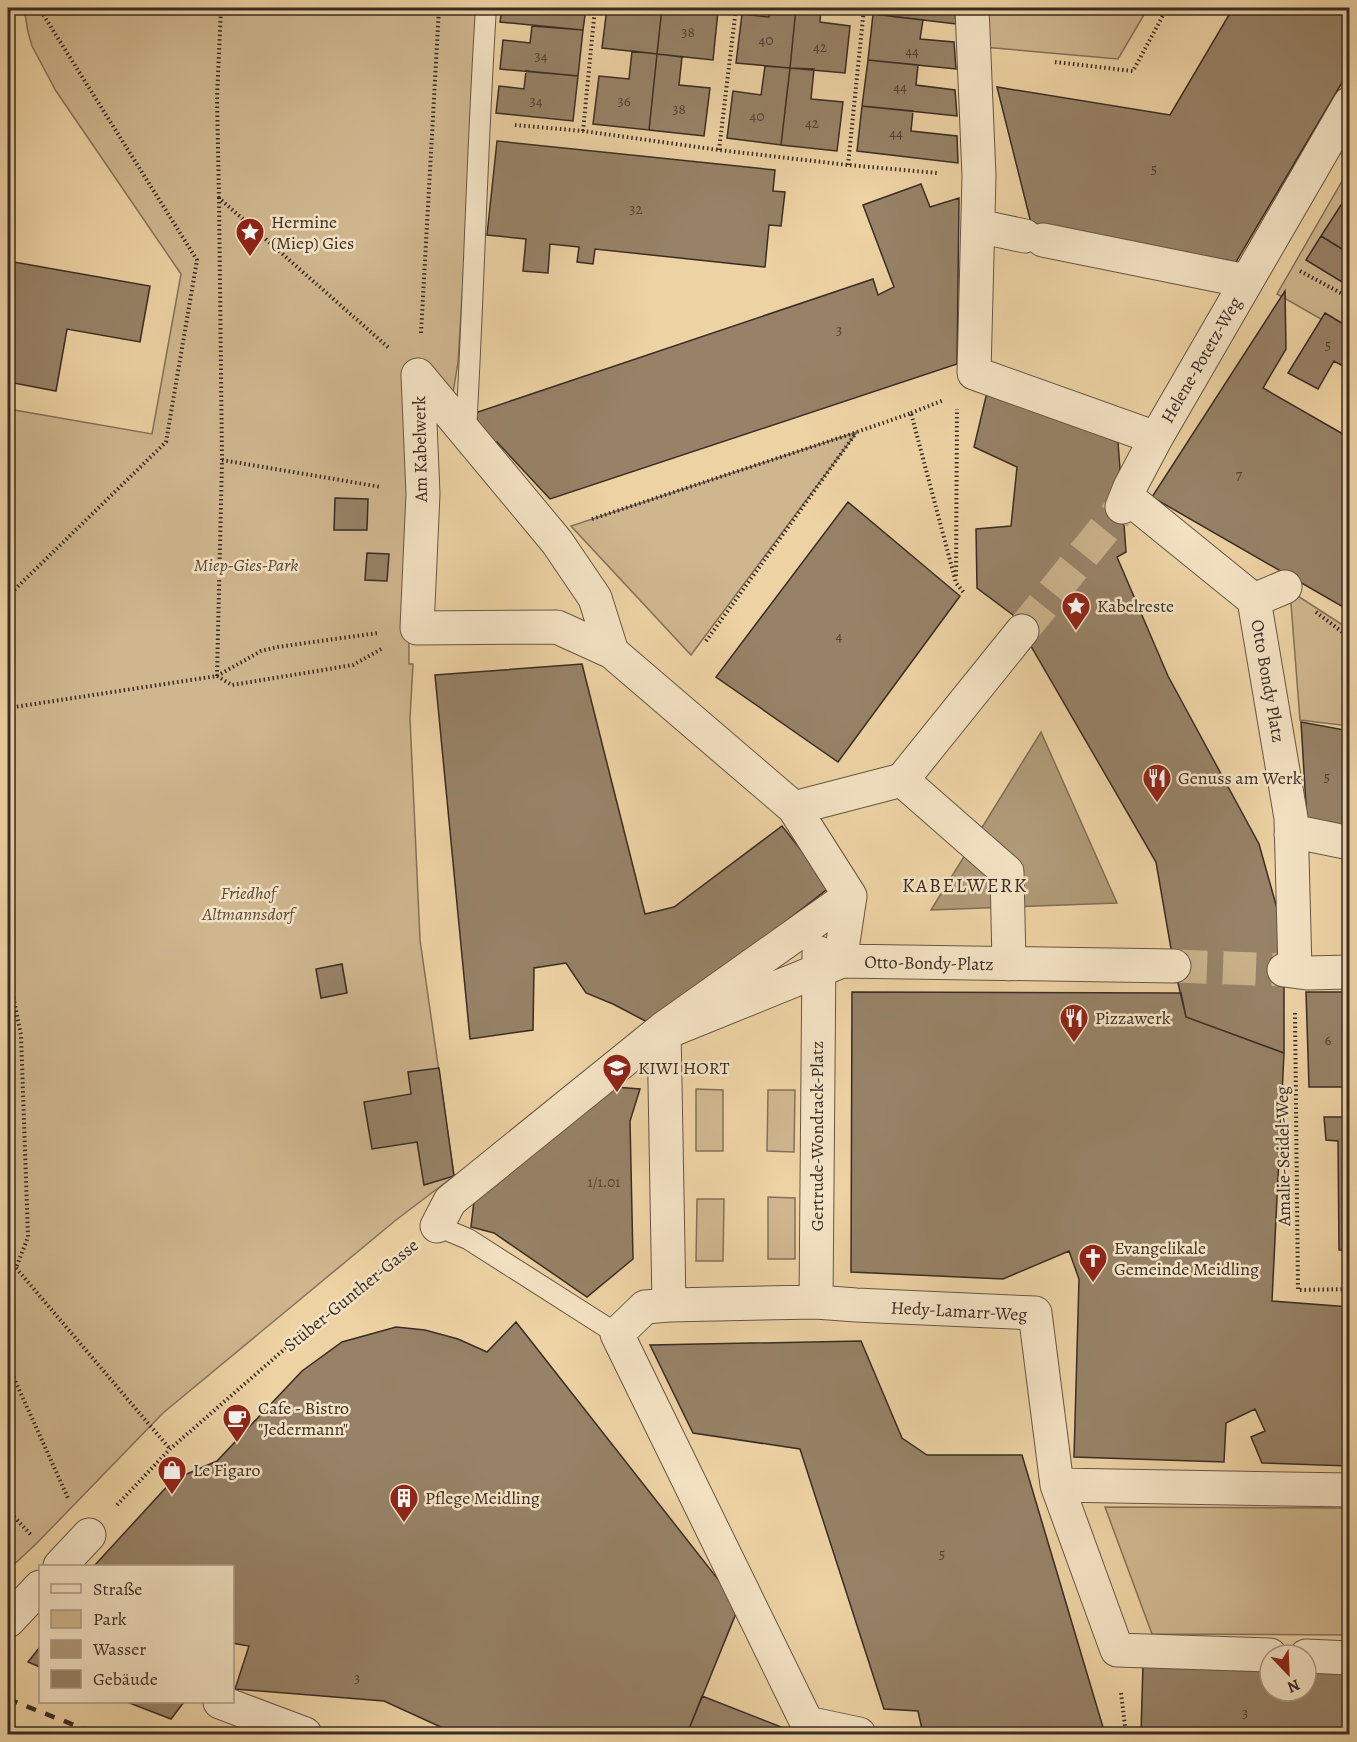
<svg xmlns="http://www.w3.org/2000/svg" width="1357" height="1742" font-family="Alegreya,serif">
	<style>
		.green { fill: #cfb68e; stroke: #84715a; stroke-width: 1.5 }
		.water { fill: #b09a78; stroke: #816e57; stroke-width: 1.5 }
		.building { fill: #978267; stroke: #3a2c25; stroke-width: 1.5 }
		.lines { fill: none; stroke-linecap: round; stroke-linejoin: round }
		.street-tunnel { stroke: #c9b18a; stroke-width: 33; stroke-dasharray: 33 16; stroke-linecap: butt }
		.lane-casing { stroke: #675644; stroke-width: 22 }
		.street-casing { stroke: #675644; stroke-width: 35 }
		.path { stroke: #3a2c25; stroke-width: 4; stroke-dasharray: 1.5 3; stroke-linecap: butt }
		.lane { stroke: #f3e2c3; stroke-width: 20 }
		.street { stroke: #f3e2c3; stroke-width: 33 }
		.rail { stroke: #3a2c25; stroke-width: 4.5; stroke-dasharray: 10 10; stroke-linecap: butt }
		.labels { text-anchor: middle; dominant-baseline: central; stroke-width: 5; stroke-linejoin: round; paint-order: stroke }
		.number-label { font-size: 15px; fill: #514236 }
		.poi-label { font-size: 18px; fill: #3a2c25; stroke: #f3e2c3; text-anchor: start }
		.street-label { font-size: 18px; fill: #3a2c25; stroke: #f3e2c3 }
		.park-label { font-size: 18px; font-style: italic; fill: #58483a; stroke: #f3e2c3 }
		.neighbourhood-label { font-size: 20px; letter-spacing: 1.5px; fill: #3a2c25; stroke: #f3e2c3 }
	</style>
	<rect width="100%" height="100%" fill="#edd2a3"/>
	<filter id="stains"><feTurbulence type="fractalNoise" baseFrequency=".00333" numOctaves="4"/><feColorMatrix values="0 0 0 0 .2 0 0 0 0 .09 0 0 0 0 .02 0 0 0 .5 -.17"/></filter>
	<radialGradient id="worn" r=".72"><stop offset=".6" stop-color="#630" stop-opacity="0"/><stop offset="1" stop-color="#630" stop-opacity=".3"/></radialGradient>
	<!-- green -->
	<path class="green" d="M 24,8 L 480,8 L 458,362 L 453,393 L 407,407 L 409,664 L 413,664 L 410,718 L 420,940 L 454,1176 L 396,1220 L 163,1413 L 36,1544 L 8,1570 L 8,409 L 152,434 L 181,274 L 56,91 L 32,46 L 28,32 Z
		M 984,8 L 1148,8 L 1118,59 L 983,47 Z
		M 1349,169 L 1349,335 L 1277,294 Z
		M 857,432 L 691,655 L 571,526 Z
		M 1290,591 L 1349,629 L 1349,726 L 1300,720 Z
		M 696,1089 L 723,1090 L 723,1151 L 696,1151 Z
		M 768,1090 L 795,1090 L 794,1152 L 767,1151 Z
		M 768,1197 L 795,1198 L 795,1259 L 768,1259 Z
		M 697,1199 L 724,1199 L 723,1261 L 696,1261 Z
		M 1105,1507 L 1349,1508 L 1349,1635 L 1152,1634 Z"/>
	<!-- water -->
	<path class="water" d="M 1041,732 L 1117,903 L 931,910 Z"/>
	<!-- building -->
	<path class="building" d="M 502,8 L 586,8 L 583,30 L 500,22 Z
		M 607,8 L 662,8 L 657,54 L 602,48 Z
		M 662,8 L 688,8 L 718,11 L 713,60 L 657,54 Z
		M 770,8 L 796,8 L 790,68 L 736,63 L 742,14 L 769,17 Z
		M 796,8 L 821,8 L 820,22 L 850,26 L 845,73 L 790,68 Z
		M 874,8 L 955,8 L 956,24 L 873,14 Z
		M 1233,8 L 1350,8 L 1350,69 L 1236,262 L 1031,223 L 997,87 L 1170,115 Z
		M 873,14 L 923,20 L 920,39 L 954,42 L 956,69 L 868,60 Z
		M 532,26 L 583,30 L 578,76 L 500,69 L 503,40 L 530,43 Z
		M 632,51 L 657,54 L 649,130 L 593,124 L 599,76 L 629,79 Z
		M 657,54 L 682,57 L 679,85 L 710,88 L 704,136 L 649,130 Z
		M 868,60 L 918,65 L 916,85 L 955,90 L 957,116 L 862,106 Z
		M 765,66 L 790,68 L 781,145 L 727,138 L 733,91 L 761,95 Z
		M 790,68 L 814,69 L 811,99 L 843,102 L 837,151 L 781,145 Z
		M 526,71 L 578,76 L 573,121 L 496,113 L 499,86 L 524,89 Z
		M 862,106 L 913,111 L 911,131 L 957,136 L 958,163 L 857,151 Z
		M 497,141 L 775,170 L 773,191 L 785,192 L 781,226 L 769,225 L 765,267 L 595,249 L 593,264 L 577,262 L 579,247 L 550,244 L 548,273 L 523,271 L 526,239 L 487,235 Z
		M 921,184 L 930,207 L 959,198 L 957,364 L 550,499 L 497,442 L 487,448 L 475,413 L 873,279 L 878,295 L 894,287 L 863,205 Z
		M 1350,191 L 1350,254 L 1321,236 Z
		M 1321,236 L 1350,254 L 1350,270 L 1342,282 L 1306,260 Z
		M 8,261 L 150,286 L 140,342 L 67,329 L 56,391 L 8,382 Z
		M 1285,291 L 1286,349 L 1263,388 L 1350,438 L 1350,611 L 1152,497 Z
		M 1325,313 L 1350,328 L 1350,370 L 1334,361 L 1318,389 L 1288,373 Z
		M 988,388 L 1118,442 L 1126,552 L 1117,557 L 1168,676 L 1259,844 L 1278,912 L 1284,970 L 1284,1053 L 1186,1017 L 1174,966 L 1156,862 L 1013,615 L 977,588 L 976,529 L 1011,526 L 1017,467 L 974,447 Z
		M 335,498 L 368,499 L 367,530 L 334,530 Z
		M 848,502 L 960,596 L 838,762 L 716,677 Z
		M 367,553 L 389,554 L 387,581 L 365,580 Z
		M 582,664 L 645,914 L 674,907 L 782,826 L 830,887 L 653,1025 L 613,1004 L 586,993 L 566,963 L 534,968 L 533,1030 L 470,1039 L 435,675 Z
		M 1301,722 L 1350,731 L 1350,830 L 1307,822 Z
		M 342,964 L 347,993 L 321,998 L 316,969 Z
		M 852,992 L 1181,993 L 1186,1017 L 1284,1053 L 1272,1301 L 1350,1307 L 1350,1466 L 1262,1463 L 1251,1437 L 1265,1431 L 1255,1409 L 1226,1423 L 1224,1462 L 1074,1457 L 1079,1279 L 1069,1251 L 1003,1279 L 851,1272 Z
		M 1306,992 L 1350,992 L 1350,1087 L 1309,1087 Z
		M 439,1068 L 454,1176 L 424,1185 L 417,1142 L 372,1149 L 364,1102 L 411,1094 L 408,1072 Z
		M 602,1086 L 640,1089 L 630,1121 L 633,1259 L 587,1297 L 494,1233 L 471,1227 L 475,1192 Z
		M 1324,1117 L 1350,1117 L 1350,1250 L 1339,1250 L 1338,1141 L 1326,1140 Z
		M 516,1322 L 739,1606 L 687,1734 L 456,1734 L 384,1701 L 235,1689 L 249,1646 L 232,1643 L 232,1566 L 94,1566 L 173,1480 L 217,1461 L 302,1371 L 342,1342 L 396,1327 L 425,1330 L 458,1339 L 487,1352 Z
		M 861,1341 L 902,1438 L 927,1455 L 1022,1455 L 1105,1734 L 923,1734 L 918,1711 L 884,1709 L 800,1449 L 693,1433 L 650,1345 Z
		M 40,1647 L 40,1667 L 28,1662 Z
		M 1143,1664 L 1270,1668 L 1270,1691 L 1306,1691 L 1306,1669 L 1350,1670 L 1350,1734 L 1141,1734 Z
		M 702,1696 L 799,1734 L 687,1734 Z
		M 127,1702 L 184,1702 L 171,1719 Z"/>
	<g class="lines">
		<!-- street-tunnel -->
		<path class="street-tunnel" d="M 1022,631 L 1122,507
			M 1174,966 L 1284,970"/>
		<!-- lane casing -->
		<g class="lane-casing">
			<path id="lane" d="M 466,431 C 474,290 477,149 486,8
				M 437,1226 L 468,1239 L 617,1334"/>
		</g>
		<!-- street casing -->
		<g class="street-casing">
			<path id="street" d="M 972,8 L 979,176 L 974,373 L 1156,438
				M 978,226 L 1025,236
				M 1043,240 L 1246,281
				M 1127,497 L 1254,600 L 1291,818 L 1295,970
				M 1122,507 L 1130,487 L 1156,438 L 1350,103
				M 1254,600 L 1285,587
				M 612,652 L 595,598 L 557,542 L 418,375 L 423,494 L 417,628 L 557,627 L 612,652 L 794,808 L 850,896 L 843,942 L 842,961
				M 902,780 L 1007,872 L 1009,964
				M 794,808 L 902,780 L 1022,631
				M 1291,834 L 1306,834 L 1350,843
				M 1284,970 L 1307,973 L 1350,972
				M 664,1028 L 669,1305
				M 652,1038 L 842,961 L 1174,966
				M 437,1226 L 450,1201 L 664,1028 L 850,896
				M 816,1302 L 819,953
				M 1057,1485 L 1117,1650 L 1270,1655
				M 60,1566 L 89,1535
				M 8,1621 L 40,1587
				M 1306,1656 L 1350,1658
				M 220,1702 L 305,1734
				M 859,1734 L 807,1723 L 617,1334 L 645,1307 L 669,1305 L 816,1302 L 856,1305 L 1035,1313 L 1057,1485 L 1350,1490"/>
		</g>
		<!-- path -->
		<path class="path" d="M 1055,62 L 1133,71 L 1167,8
			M 515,125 L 583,131 L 719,150 L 848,165 L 937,173
			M 583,131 L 595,8
			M 719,150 L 736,8
			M 848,165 L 864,8
			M 219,198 L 217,98 L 221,8
			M 1300,271 L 1350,298
			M 421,333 L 439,8
			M 911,413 L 944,400
			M 222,460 L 381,487
			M 592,519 L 857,432 L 911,413 L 956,583 L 965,594
			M 956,576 L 957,409
			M 8,596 L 166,442 L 197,260 L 39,8
			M 1316,612 L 1350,638
			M 706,641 L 856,433
			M 217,676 L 222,460 L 219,198 L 389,348
			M 217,676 L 261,651 L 277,647 L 378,633
			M 8,708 L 217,676 L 232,685 L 353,665 L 383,648
			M 8,971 L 21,1035 L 28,1237 L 16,1268
			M 1295,1013 L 1298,1290 L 1350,1289
			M 8,1272 L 16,1268 L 170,1449
			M 8,1365 L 68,1498
			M 117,1505 L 170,1449 L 287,1347 L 405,1251
			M 8,1510 L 31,1535
			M 1121,1693 L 1126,1734"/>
		<!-- lane -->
		<use href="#lane" class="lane"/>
		<!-- street -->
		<use href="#street" class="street"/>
		<!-- rail -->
		<path class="rail" d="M 8,1699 L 97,1734
			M 8,1729 L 20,1734"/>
	</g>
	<!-- icons -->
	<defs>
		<g id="sight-pin" transform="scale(1.5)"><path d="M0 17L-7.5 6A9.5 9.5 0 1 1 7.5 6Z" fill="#8f2418" stroke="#f3e2c3"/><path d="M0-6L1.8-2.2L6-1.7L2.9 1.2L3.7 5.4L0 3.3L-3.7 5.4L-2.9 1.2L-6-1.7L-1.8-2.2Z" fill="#fff"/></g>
		<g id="restaurant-pin" transform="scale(1.5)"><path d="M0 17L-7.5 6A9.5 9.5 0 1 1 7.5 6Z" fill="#8f2418" stroke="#f3e2c3"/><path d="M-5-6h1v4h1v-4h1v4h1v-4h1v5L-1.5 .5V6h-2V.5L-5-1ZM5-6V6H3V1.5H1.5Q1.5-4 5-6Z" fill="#fff"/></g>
		<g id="school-pin" transform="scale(1.5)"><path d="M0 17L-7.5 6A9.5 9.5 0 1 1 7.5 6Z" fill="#8f2418" stroke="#f3e2c3"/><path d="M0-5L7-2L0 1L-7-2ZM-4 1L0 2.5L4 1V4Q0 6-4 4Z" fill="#fff"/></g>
		<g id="church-pin" transform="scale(1.5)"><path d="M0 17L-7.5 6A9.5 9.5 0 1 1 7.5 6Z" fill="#8f2418" stroke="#f3e2c3"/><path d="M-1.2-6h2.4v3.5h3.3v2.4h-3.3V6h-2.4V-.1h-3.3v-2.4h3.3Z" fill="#fff"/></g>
		<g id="cafe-pin" transform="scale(1.5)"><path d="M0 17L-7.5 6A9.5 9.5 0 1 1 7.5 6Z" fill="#8f2418" stroke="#f3e2c3"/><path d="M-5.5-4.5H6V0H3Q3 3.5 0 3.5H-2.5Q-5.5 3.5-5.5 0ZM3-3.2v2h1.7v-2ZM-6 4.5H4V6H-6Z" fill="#fff"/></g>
		<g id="shop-pin" transform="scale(1.5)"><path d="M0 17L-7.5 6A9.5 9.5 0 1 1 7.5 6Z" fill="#8f2418" stroke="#f3e2c3"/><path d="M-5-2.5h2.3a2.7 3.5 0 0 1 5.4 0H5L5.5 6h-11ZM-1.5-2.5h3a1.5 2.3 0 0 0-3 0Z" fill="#fff"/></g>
		<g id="building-pin" transform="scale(1.5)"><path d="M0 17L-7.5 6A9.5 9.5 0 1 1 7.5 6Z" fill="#8f2418" stroke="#f3e2c3"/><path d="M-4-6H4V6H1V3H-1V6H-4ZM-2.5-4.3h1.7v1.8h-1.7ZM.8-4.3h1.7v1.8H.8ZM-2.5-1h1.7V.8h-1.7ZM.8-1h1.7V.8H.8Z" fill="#fff"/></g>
	</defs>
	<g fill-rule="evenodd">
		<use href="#sight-pin" x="250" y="232"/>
		<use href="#sight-pin" x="1076" y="606"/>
		<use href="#restaurant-pin" x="1157" y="778"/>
		<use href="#restaurant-pin" x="1074" y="1018"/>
		<use href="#school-pin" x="617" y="1068"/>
		<use href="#church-pin" x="1093" y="1258"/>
		<use href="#cafe-pin" x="237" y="1418"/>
		<use href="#shop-pin" x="172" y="1470"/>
		<use href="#building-pin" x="404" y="1498"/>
	</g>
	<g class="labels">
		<!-- number labels -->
		<g class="number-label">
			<text x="688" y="32">38</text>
			<text x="766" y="40">40</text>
			<text x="820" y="47">42</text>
			<text x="912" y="51">44</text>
			<text x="541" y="56">34</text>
			<text x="900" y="87">44</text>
			<text x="536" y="101">34</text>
			<text x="624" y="101">36</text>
			<text x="679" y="109">38</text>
			<text x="757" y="116">40</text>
			<text x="812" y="123">42</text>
			<text x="896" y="133">44</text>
			<text x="1154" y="169">5</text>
			<text x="636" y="209">32</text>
			<text x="839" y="330">3</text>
			<text x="1328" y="345">5</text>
			<text x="1239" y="475">7</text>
			<text x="839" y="636">4</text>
			<text x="1327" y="777">5</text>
			<text x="1328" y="1040">6</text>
			<text x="604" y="1182">1/1.01</text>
			<text x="942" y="1554">5</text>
			<text x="357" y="1678">3</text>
			<text x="1245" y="1713">3</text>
		</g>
		<!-- poi labels -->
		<g class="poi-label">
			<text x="271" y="222">Hermine<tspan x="271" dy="21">(Miep) Gies</tspan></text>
			<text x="1097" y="606">Kabelreste</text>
			<text x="1178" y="778">Genuss am Werk</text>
			<text x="1095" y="1018">Pizzawerk</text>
			<text x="638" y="1068">KIWI HORT</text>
			<text x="1114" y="1248">Evangelikale<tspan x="1114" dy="21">Gemeinde Meidling</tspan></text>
			<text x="258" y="1408">Cafe - Bistro<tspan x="258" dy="21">"Jedermann"</tspan></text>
			<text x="193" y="1470">Le Figaro</text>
			<text x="425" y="1498">Pflege Meidling</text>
		</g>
		<!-- street labels -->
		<g class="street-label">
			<text transform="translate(1201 360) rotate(-60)">Helene-Potetz-Weg</text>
			<text transform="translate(420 449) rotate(-91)">Am Kabelwerk</text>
			<text transform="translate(1268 681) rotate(80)">Otto Bondy Platz</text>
			<text transform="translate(929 963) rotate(1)">Otto-Bondy-Platz</text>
			<text transform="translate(817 1136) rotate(-90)">Gertrude-Wondrack-Platz</text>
			<text transform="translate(1283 1156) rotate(-91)">Amalie-Seidel-Weg</text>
			<text transform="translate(351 1295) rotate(-39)">Stüber-Gunther-Gasse</text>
			<text transform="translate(959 1311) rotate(3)">Hedy-Lamarr-Weg</text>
		</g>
		<!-- park labels -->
		<g class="park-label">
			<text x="246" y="565">Miep-Gies-Park</text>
			<text x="248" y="893">Friedhof<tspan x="248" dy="21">Altmannsdorf</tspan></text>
		</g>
		<!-- neighbourhood labels -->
		<g class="neighbourhood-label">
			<text x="965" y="885">KABELWERK</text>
		</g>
	</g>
	<!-- margin -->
	<rect width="1357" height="1742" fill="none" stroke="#edd2a3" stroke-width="30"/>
	<rect x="9" y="9" width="1339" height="1724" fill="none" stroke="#3a2c25" stroke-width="3"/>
	<rect x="15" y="15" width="1327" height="1712" fill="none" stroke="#3a2c25" stroke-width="1.5"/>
	<!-- legend -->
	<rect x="39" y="1565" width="195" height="138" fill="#f3e2c3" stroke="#a99984" stroke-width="1.5"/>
	<rect x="51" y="1584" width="30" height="9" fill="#f3e2c3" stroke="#a99984" stroke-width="1.5"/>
	<text x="93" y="1595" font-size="18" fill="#3a2c25">Straße</text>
	<rect x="51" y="1610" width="30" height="18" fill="#cfb68e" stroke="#a99984" stroke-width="1.5"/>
	<text x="93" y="1625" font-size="18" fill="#3a2c25">Park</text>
	<rect x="51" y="1640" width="30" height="18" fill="#b09a78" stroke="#a99984" stroke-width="1.5"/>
	<text x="93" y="1655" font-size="18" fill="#3a2c25">Wasser</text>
	<rect x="51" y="1670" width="30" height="18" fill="#978267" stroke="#a99984" stroke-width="1.5"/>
	<text x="93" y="1685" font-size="18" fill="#3a2c25">Gebäude</text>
	<!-- north arrow -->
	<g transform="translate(1288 1673) rotate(157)"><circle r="28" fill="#f3e2c3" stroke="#a99984" stroke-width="1.5"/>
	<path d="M0-4.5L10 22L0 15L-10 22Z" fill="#8f2418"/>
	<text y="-9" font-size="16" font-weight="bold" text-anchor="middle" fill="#3a2c25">N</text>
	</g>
	<rect width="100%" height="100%" filter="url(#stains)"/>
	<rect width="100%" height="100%" fill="url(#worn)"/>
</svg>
